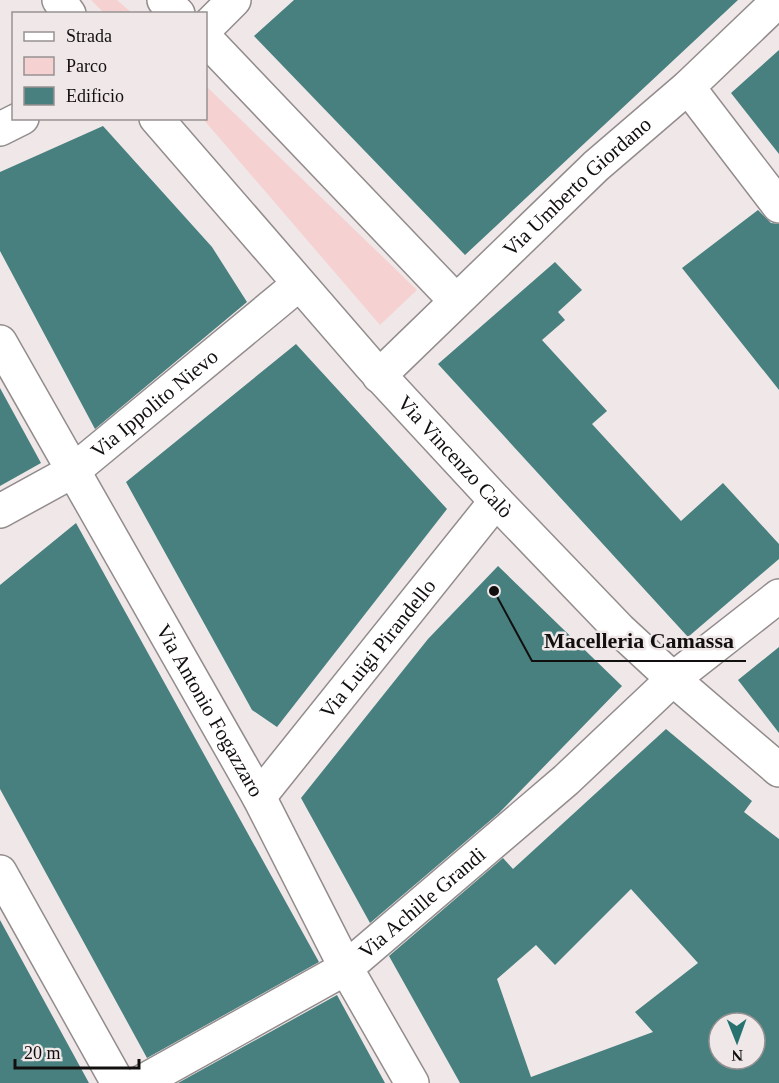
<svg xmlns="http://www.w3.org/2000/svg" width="779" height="1083" font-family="Georgia,serif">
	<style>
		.green { fill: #f5d1d2 }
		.building { fill: #47807f; fill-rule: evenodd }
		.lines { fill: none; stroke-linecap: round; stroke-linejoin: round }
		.street-casing { stroke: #938c8c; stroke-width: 36 }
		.street { stroke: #fff; stroke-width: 33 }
		.labels { text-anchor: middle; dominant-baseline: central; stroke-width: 5; stroke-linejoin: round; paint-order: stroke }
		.street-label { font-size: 21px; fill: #120f0f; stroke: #f0e8e8 }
		.leader { fill: none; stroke: #120f0f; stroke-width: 2 }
		.callout-dot { fill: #120f0f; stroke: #f0e8e8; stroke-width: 2 }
		.callout-label { font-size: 22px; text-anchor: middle; font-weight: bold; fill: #120f0f; stroke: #f0e8e8; stroke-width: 5; stroke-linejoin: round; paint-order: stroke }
	</style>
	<rect width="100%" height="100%" fill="#f0e8e8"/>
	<!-- green -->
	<path class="green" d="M 91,0 L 117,0 L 132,13 L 104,13 Z
		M 206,86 L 417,290 L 380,325 L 203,119 L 206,118 Z"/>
	<!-- building -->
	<path class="building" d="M 294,0 L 738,0 L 465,255 L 254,36 Z
		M 779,50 L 779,154 L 731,93 Z
		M 103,126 L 212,247 L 247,302 L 95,429 L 0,251 L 0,172 Z
		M 758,210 L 771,223 L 779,224 L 779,390 L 682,268 Z
		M 555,262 L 582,290 L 558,312 L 565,320 L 542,340 L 607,411 L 592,424 L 681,521 L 723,483 L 779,544 L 779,559 L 688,637 L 438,364 Z
		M 296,344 L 447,509 L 277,727 L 252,710 L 126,482 Z
		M 0,388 L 41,463 L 0,486 Z
		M 76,523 L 319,962 L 147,1058 L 0,789 L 0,585 Z
		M 498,566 L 622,686 L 499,813 L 370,923 L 301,798 L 428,639 Z
		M 779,647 L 779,733 L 738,680 Z
		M 666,729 L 752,801 L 744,812 L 779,839 L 779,1083 L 460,1083 L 389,956 L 503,858 L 513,869 ZM 631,889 L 698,963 L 635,1012 L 653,1032 L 531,1077 L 497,979 L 536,945 L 555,965 ZM 719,1023 L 755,1023 L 755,1059 L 719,1059 Z
		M 0,920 L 89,1083 L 0,1083 Z
		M 337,995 L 385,1083 L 178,1083 Z"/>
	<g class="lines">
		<!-- street casing -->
		<g class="street-casing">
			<g id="street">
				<path d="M 59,0 L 69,14"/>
				<path d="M 164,0 L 178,14"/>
				<path d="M 206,28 L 234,0"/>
				<path d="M 206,39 L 456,301"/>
				<path d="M 688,87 L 779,206"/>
				<path id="s1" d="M 156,118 L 370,365 L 496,501 L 619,629 L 673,679 L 779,770"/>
				<path d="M 0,129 L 22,118"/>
				<path id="s2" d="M 0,342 L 259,797 L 346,968 L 412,1083"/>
				<path id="s3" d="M 379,376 L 596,166 L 688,87 L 779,0"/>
				<path id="s4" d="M 0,511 L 73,471 L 299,284"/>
				<path id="s5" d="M 259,797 L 496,501"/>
				<path d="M 0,872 L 118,1083"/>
				<path id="s6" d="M 140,1083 L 346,968 L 566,780 L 673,679 L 779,596"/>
			</g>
		</g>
		<!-- street -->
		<use href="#street" class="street"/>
	</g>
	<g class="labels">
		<!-- street labels -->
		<g class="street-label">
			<text stroke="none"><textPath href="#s3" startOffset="274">Via Umberto Giordano</textPath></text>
			<text stroke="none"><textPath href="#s4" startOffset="189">Via Ippolito Nievo</textPath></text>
			<text stroke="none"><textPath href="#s1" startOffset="452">Via Vincenzo Calò</textPath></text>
			<text stroke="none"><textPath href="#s5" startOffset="190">Via Luigi Pirandello</textPath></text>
			<text stroke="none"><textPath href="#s2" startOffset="424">Via Antonio Fogazzaro</textPath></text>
			<text stroke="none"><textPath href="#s6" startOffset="336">Via Achille Grandi</textPath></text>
		</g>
	</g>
	<!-- callouts -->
	<path class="leader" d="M494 591L532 661H746"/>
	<circle class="callout-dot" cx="494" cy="591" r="6"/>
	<g class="callout-label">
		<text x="639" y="648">Macelleria Camassa</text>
	</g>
	<!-- legend -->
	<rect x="12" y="12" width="195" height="108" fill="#f0e8e8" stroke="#979191" stroke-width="1.5"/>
	<rect x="24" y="32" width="30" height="9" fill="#ffffff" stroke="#979191" stroke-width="1.5"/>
	<text x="66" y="42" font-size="18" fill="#120f0f">Strada</text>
	<rect x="24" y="57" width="30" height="18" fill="#f5d1d2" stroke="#979191" stroke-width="1.5"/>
	<text x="66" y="72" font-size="18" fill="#120f0f">Parco</text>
	<rect x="24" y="87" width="30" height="18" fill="#47807f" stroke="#979191" stroke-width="1.5"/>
	<text x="66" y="102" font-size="18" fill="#120f0f">Edificio</text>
	<!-- north arrow -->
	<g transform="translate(737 1041) rotate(179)"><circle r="28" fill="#f0e8e8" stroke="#979191" stroke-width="1.5"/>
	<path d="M0-4.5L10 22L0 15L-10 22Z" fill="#277271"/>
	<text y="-9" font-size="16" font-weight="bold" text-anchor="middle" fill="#120f0f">N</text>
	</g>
	<!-- scale -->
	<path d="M15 1059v9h124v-9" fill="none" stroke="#120f0f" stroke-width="3"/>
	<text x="24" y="1059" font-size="18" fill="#120f0f" stroke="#f0e8e8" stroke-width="4.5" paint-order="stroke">20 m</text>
</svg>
